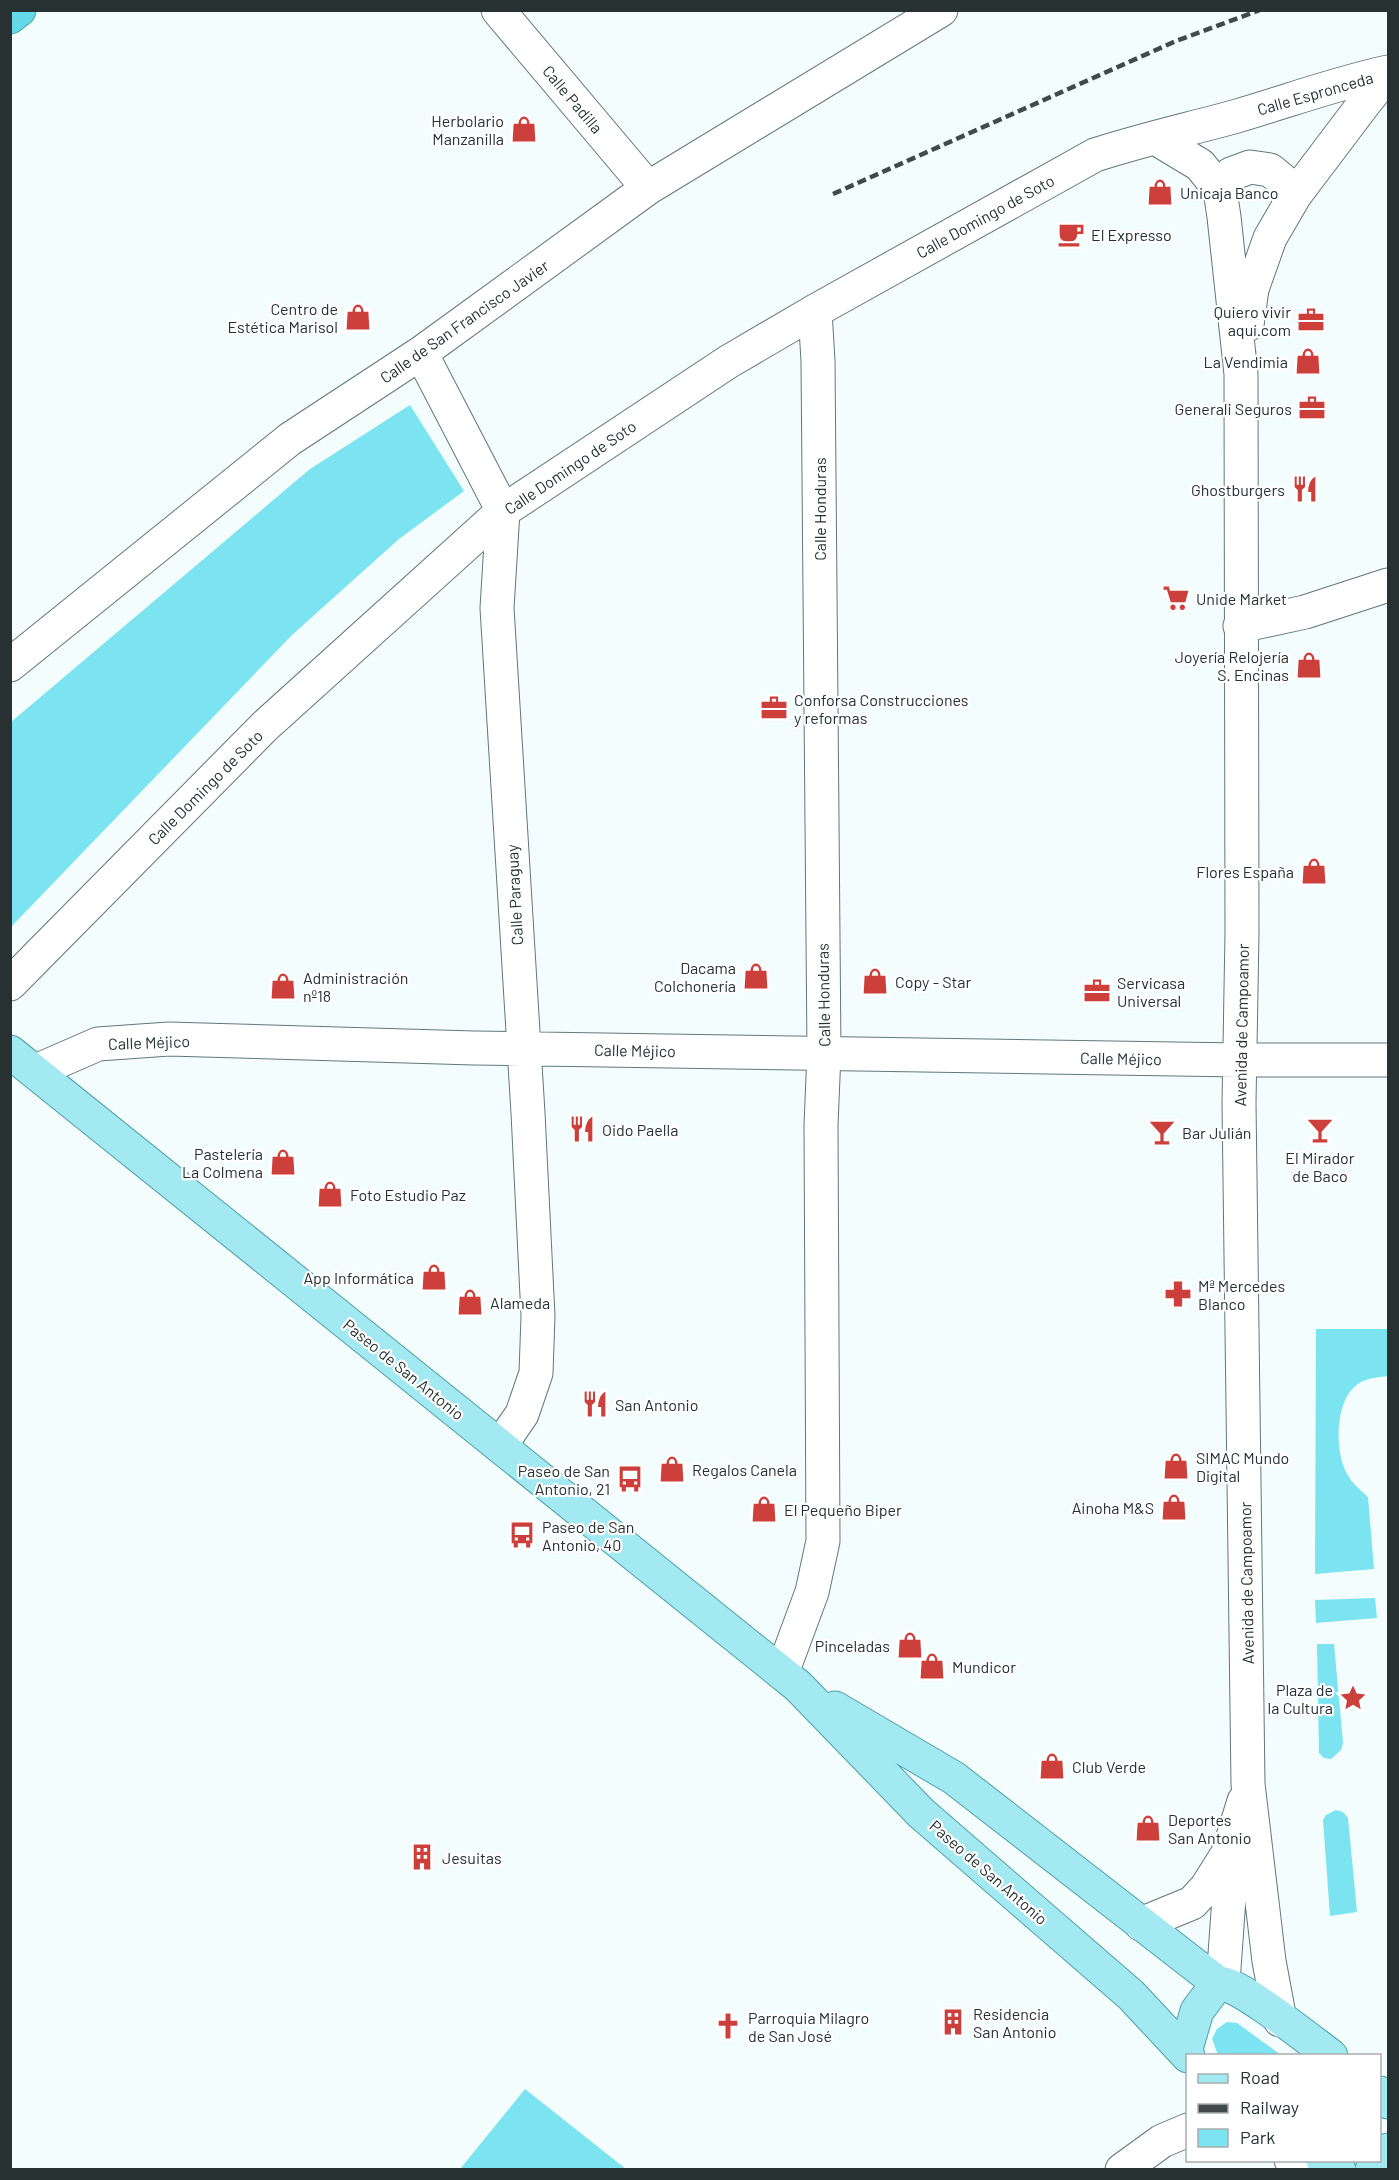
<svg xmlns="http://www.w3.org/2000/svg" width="1399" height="2180" font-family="Barlow,sans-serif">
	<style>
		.green { fill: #7ce4f1 }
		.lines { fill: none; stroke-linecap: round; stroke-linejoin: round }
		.street-casing { stroke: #62777a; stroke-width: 35 }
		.secondary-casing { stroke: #62777a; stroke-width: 35 }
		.primary-casing { stroke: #4f9fa9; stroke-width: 35 }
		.highway-casing { stroke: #4f9fa9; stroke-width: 35 }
		.street { stroke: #fff; stroke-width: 33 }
		.secondary { stroke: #fff; stroke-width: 33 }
		.primary { stroke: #a2e9f2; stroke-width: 33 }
		.highway { stroke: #64dae9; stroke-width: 33 }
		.rail { stroke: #404a4b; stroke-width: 4.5; stroke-dasharray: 9 4.5; stroke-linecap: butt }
		.labels { text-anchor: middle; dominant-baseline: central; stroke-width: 4.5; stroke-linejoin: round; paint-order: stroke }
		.street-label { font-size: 16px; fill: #273132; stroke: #fff }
		.poi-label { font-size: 16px; fill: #273132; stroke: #fff; text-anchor: start }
	</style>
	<rect width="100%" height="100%" fill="#f3fdfe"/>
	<!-- green -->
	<path class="green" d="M 410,405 L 464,491 L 399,539 L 292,635 L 11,927 L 11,722 L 310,469 Z
		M 1316,1329 L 1388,1329 L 1388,1376 C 1380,1377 1369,1378 1361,1382 C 1335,1396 1334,1448 1346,1472 C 1351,1482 1359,1489 1368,1497 L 1374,1569 L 1315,1574 Z
		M 1375,1598 L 1377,1618 L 1316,1623 L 1315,1600 Z
		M 1317,1644 L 1334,1644 L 1343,1743 L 1341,1750 L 1331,1759 L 1324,1758 L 1319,1753 Z
		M 1336,1810 L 1343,1812 L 1348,1818 L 1357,1912 L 1330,1916 L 1323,1820 L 1326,1815 Z
		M 1227,2022 L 1237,2023 L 1281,2055 L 1218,2055 L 1212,2039 L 1217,2029 Z
		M 525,2089 L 626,2169 L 460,2169 Z"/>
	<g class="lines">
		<!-- street casing -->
		<g class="street-casing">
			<path id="street" d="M 498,10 L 648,188
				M 1157,139 L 1200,165 L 1220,190 L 1224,217 L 1241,374 L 1242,933 L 1239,1103 L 1248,1784 L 1269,1961 L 1280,2020
				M 1220,190 L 1231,174 L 1250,167 L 1270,170 L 1287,184 L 1295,195
				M 1247,325 L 1252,289 L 1270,238 L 1295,195 L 1366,101 L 1388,74
				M 421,353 L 503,511 L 497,608 L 528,1113 L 538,1316 L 536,1373 L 522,1414 L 500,1446
				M 1240,626 L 1305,612 L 1388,585
				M 10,665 L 290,439 L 421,353 L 648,188 L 941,10
				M 10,984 L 265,726 L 503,511 L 728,362 L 815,311 L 1095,155 C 1141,140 1190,129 1237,116 C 1288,101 1337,83 1388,72
				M 36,1071 L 98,1044 L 169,1039 L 474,1048 L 1239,1060 L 1388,1060
				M 782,1673 L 812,1592 L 823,1541 L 821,1125 L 824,1053 L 818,361 L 815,311
				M 1141,1924 L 1192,1903 L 1206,1888 L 1228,1853
				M 1223,1982 L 1229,1898 L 1228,1853 L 1244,1801
				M 1122,2170 L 1162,2141 L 1188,2130"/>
		</g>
		<!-- secondary casing -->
		<g class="secondary-casing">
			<path id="secondary" d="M 1291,2160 L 1298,2170"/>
		</g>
		<!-- primary casing -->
		<g class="primary-casing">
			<path id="primary" d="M 10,1052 L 798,1686 L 921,1813 L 1131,1995 L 1188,2056
				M 835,1708 L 954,1778 L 1218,1983
				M 1218,1983 C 1235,1980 1312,2042 1331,2056
				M 1185,2052 L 1197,2011 L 1218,1983
				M 1380,2093 L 1388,2102
				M 1323,2160 L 1339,2170
				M 1372,2170 L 1382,2161 L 1388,2150"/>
		</g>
		<!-- highway casing -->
		<g class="highway-casing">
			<path id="highway" d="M 10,17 L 19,10"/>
		</g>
		<!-- street -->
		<use href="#street" class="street"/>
		<!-- secondary -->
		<use href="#secondary" class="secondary"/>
		<!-- primary -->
		<use href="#primary" class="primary"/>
		<!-- highway -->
		<use href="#highway" class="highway"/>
		<!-- rail -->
		<path class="rail" d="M 833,194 L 1176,41 L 1260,10"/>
	</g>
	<!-- icons -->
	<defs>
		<g id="shop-bare" transform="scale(2.07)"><path d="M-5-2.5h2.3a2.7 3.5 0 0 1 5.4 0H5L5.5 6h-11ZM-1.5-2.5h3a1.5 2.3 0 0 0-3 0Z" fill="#cd3f3a" stroke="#fff" stroke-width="2.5" paint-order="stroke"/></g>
		<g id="cafe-bare" transform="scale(2.07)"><path d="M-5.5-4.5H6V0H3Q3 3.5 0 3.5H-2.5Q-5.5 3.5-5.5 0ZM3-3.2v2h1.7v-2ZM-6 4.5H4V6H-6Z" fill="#cd3f3a" stroke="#fff" stroke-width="2.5" paint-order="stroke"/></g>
		<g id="office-bare" transform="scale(2.07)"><path d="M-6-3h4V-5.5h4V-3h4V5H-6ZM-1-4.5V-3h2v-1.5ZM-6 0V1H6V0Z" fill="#cd3f3a" stroke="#fff" stroke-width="2.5" paint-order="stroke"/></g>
		<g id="restaurant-bare" transform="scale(2.07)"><path d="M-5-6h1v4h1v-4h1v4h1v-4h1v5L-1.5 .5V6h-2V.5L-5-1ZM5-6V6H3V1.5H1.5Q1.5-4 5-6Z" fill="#cd3f3a" stroke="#fff" stroke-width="2.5" paint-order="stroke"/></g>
		<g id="supermarket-bare" transform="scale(2.07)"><path d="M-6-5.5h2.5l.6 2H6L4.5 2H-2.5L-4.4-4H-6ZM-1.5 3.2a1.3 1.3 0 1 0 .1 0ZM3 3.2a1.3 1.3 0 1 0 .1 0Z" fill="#cd3f3a" stroke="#fff" stroke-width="2.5" paint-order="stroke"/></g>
		<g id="bar-bare" transform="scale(2.07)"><path d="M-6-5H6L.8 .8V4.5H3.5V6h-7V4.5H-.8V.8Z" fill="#cd3f3a" stroke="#fff" stroke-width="2.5" paint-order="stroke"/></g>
		<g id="pharmacy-bare" transform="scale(2.07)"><path d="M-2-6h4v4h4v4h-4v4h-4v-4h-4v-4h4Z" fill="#cd3f3a" stroke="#fff" stroke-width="2.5" paint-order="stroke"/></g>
		<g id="bus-bare" transform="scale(2.07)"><path d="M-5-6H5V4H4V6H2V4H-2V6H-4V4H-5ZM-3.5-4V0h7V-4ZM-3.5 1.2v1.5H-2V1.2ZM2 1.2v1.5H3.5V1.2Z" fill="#cd3f3a" stroke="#fff" stroke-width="2.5" paint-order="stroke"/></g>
		<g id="sight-bare" transform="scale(2.07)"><path d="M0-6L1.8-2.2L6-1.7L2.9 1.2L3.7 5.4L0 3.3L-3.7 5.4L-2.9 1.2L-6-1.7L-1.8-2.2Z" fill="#cd3f3a" stroke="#fff" stroke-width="2.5" paint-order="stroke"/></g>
		<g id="building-bare" transform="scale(2.07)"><path d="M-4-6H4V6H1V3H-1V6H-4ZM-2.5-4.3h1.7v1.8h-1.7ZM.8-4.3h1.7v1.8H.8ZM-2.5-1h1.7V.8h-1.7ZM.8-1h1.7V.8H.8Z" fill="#cd3f3a" stroke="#fff" stroke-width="2.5" paint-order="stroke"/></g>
		<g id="church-bare" transform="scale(2.07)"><path d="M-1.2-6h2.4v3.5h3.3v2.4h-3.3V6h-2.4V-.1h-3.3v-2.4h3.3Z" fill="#cd3f3a" stroke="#fff" stroke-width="2.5" paint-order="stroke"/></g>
	</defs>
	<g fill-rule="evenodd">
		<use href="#shop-bare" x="524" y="129"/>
		<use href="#shop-bare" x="1160" y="192"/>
		<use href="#cafe-bare" x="1071" y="234"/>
		<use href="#shop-bare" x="358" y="317"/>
		<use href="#office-bare" x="1311" y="320"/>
		<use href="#shop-bare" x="1308" y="361"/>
		<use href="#office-bare" x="1312" y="408"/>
		<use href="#restaurant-bare" x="1305" y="489"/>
		<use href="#supermarket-bare" x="1176" y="598"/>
		<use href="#shop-bare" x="1309" y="665"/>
		<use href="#office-bare" x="774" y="708"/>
		<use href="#shop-bare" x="1314" y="871"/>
		<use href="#shop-bare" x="756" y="976"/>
		<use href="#shop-bare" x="875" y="981"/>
		<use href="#shop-bare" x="283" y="986"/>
		<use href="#office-bare" x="1097" y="991"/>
		<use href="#restaurant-bare" x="582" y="1129"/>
		<use href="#bar-bare" x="1320" y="1130"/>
		<use href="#bar-bare" x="1162" y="1132"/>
		<use href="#shop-bare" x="283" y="1162"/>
		<use href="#shop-bare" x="330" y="1194"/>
		<use href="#shop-bare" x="434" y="1277"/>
		<use href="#pharmacy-bare" x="1178" y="1294"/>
		<use href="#shop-bare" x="470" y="1302"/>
		<use href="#restaurant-bare" x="595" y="1404"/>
		<use href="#shop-bare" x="1176" y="1466"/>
		<use href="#shop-bare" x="672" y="1469"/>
		<use href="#bus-bare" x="630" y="1479"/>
		<use href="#shop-bare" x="1174" y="1507"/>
		<use href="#shop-bare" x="764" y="1509"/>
		<use href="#bus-bare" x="522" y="1535"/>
		<use href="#shop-bare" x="910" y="1645"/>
		<use href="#shop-bare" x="932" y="1666"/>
		<use href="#sight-bare" x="1353" y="1698"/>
		<use href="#shop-bare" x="1052" y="1766"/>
		<use href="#shop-bare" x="1148" y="1828"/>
		<use href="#building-bare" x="422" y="1857"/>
		<use href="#building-bare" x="953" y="2022"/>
		<use href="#church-bare" x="728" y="2026"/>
	</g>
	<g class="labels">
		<!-- street labels -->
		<g class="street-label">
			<text transform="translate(1315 93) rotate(-16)">Calle Espronceda</text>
			<text transform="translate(573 99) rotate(50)">Calle Padilla</text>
			<text transform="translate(985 216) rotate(-29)">Calle Domingo de Soto</text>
			<text transform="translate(464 321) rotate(-35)">Calle de San Francisco Javier</text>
			<text transform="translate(570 467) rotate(-34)">Calle Domingo de Soto</text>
			<text transform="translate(819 509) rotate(-90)">Calle Honduras</text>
			<text transform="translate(205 787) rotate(-45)">Calle Domingo de Soto</text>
			<text transform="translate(514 895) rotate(-93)">Calle Paraguay</text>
			<text transform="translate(823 995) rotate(-91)">Calle Honduras</text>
			<text transform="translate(1241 1025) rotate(-89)">Avenida de Campoamor</text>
			<text transform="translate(149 1042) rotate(-2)">Calle Méjico</text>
			<text transform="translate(635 1050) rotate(1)">Calle Méjico</text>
			<text transform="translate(1121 1058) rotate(1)">Calle Méjico</text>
			<text transform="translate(404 1369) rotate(39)">Paseo de San Antonio</text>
			<text transform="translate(1246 1583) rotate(-91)">Avenida de Campoamor</text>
			<text transform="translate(989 1872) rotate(41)">Paseo de San Antonio</text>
		</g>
		<!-- poi labels -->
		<g class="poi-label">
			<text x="504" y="120" text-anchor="end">Herbolario<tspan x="504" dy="18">Manzanilla</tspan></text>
			<text x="1180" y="192">Unicaja Banco</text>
			<text x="1091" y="234">El Expresso</text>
			<text x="338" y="308" text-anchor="end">Centro de<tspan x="338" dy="18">Estética Marisol</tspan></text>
			<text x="1291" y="311" text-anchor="end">Quiero vivir<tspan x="1291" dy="18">aquí.com</tspan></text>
			<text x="1288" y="361" text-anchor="end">La Vendimia</text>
			<text x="1292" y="408" text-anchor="end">Generali Seguros</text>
			<text x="1285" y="489" text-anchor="end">Ghostburgers</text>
			<text x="1196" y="598">Unide Market</text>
			<text x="1289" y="656" text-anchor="end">Joyería Relojería<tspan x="1289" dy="18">S. Encinas</tspan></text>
			<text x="794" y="699">Conforsa Construcciones<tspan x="794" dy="18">y reformas</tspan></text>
			<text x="1294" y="871" text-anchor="end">Flores España</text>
			<text x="736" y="967" text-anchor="end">Dacama<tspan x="736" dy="18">Colchonería</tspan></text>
			<text x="303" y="977">Administración<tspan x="303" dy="18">nº18</tspan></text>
			<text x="895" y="981">Copy - Star</text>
			<text x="1117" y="982">Servicasa<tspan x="1117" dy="18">Universal</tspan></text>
			<text x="602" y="1129">Oido Paella</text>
			<text x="1182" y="1132">Bar Julián</text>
			<text x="263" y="1153" text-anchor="end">Pastelería<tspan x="263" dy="18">La Colmena</tspan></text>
			<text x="1320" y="1157" text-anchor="middle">El Mirador<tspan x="1320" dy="18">de Baco</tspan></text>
			<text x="350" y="1194">Foto Estudio Paz</text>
			<text x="414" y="1277" text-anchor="end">App Informática</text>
			<text x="1198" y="1285">Mª Mercedes<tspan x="1198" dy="18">Blanco</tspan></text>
			<text x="490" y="1302">Alameda</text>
			<text x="615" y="1404">San Antonio</text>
			<text x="1196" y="1457">SIMAC Mundo<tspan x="1196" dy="18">Digital</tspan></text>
			<text x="692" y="1469">Regalos Canela</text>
			<text x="610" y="1470" text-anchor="end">Paseo de San<tspan x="610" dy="18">Antonio, 21</tspan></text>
			<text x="1154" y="1507" text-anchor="end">Ainoha M&amp;S</text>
			<text x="784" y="1509">El Pequeño Biper</text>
			<text x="542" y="1526">Paseo de San<tspan x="542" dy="18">Antonio, 40</tspan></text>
			<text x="890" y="1645" text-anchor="end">Pinceladas</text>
			<text x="952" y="1666">Mundicor</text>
			<text x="1333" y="1689" text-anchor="end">Plaza de<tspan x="1333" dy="18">la Cultura</tspan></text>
			<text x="1072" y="1766">Club Verde</text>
			<text x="1168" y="1819">Deportes<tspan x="1168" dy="18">San Antonio</tspan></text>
			<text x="442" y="1857">Jesuitas</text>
			<text x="973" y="2013">Residencia<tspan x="973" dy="18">San Antonio</tspan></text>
			<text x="748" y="2017">Parroquia Milagro<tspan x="748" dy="18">de San José</tspan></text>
		</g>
	</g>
	<!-- border -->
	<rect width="1399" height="2180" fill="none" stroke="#273132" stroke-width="24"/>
	<!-- legend -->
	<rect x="1186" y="2054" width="195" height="108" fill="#ffffff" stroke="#a9adad" stroke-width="1.5"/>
	<rect x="1198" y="2074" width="30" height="9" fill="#a2e9f2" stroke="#a9adad" stroke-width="1.5"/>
	<text x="1240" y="2084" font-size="18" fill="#273132">Road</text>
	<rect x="1198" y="2104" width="30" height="9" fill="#404a4b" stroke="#a9adad" stroke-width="1.5"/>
	<text x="1240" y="2114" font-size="18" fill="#273132">Railway</text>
	<rect x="1198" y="2129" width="30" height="18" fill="#7ce4f1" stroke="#a9adad" stroke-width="1.5"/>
	<text x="1240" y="2144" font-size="18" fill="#273132">Park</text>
</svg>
